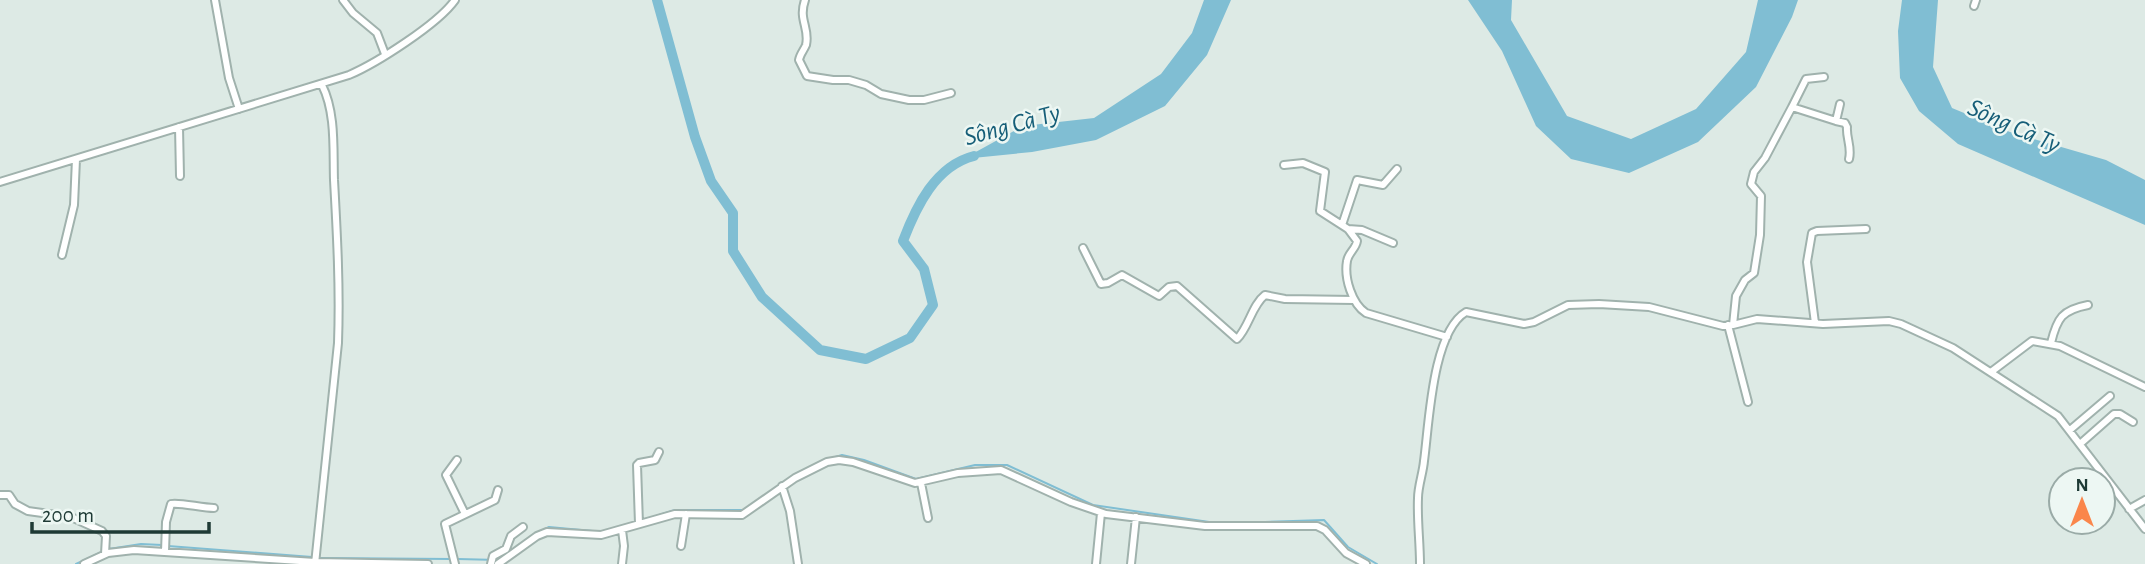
<svg xmlns="http://www.w3.org/2000/svg" width="2145" height="564" font-family="'Alegreya Sans',sans-serif">
	<style>
		.water { fill: #80bed3 }
		.lines { fill: none; stroke-linecap: round; stroke-linejoin: round }
		.stream { stroke: #80bed3; stroke-width: 2 }
		.river { stroke: #80bed3; stroke-width: 10 }
		.minor-casing { stroke: #a0b2ad; stroke-width: 10 }
		.minor { stroke: #fff; stroke-width: 6 }
		.labels { text-anchor: middle; dominant-baseline: central; stroke-width: 5; stroke-linejoin: round; paint-order: stroke }
		.water-label { font-size: 26px; font-style: italic; fill: #165e78; stroke: #edf7f3 }
	</style>
	<rect width="100%" height="100%" fill="#ddeae5"/>
	<!-- water -->
	<path class="water" d="M 1204,0 L 1231,0 L 1207,55 L 1165,106 L 1096,140 L 1032,152 L 963,159 L 1023,126 L 1094,118 L 1161,74 L 1192,33 Z
		M 1468,0 L 1512,0 L 1511,20 L 1567,116 L 1631,139 L 1696,109 L 1746,52 L 1758,0 L 1798,0 L 1792,17 L 1756,87 L 1698,142 L 1629,173 L 1571,159 L 1536,126 L 1502,51 Z
		M 1902,0 L 1938,0 L 1933,67 L 1952,108 L 2010,132 L 2106,160 L 2145,180 L 2145,225 L 1958,144 L 1919,111 L 1900,78 L 1898,31 Z"/>
	<g class="lines">
		<!-- stream -->
		<path class="stream" d="M 832,458 L 842,455 L 864,460 L 916,479 L 975,465 L 1007,465 L 1093,505 L 1216,523
			M 659,515 L 675,510 L 743,510
			M 1236,523 L 1324,520 L 1348,547 L 1377,564
			M 543,530 L 549,527 L 603,532
			M 168,546 L 312,557
			M 109,549 L 141,544 L 162,545
			M 318,558 L 452,559
			M 458,559 L 498,560 L 532,536
			M 76,564 L 104,551"/>
		<!-- river -->
		<path class="river" d="M 657,0 L 695,137 L 711,181 L 733,213 L 733,251 L 762,297 L 820,350 L 866,359 L 910,338 L 933,305 L 924,269 L 903,241 C 916,207 935,166 974,156"/>
		<!-- minor casing -->
		<g class="minor-casing">
			<path id="minor" d="M 215,0 L 229,78 L 239,109
				M 343,0 L 353,13 L 377,33 L 385,54
				M 805,0 C 798,20 810,28 806,45 C 804,50 800,54 799,60 L 807,76 L 833,80 L 849,80 L 866,85 L 881,94 L 909,100 L 924,100 L 951,93
				M 1974,6 L 1976,0
				M 1792,107 L 1806,79 L 1824,77
				M 1836,121 L 1845,123 L 1847,127 C 1846,138 1852,147 1849,159
				M 179,127 L 180,176
				M 1284,165 L 1303,163 L 1325,172 L 1320,211 L 1348,229 L 1357,241 C 1356,249 1348,253 1347,261 C 1344,278 1352,304 1366,313 L 1447,337
				M 0,182 L 349,75 C 377,63 438,24 455,0
				M 1342,225 L 1357,180 L 1383,185 L 1397,169
				M 1348,229 L 1362,230 L 1393,243
				M 1083,248 L 1101,284 L 1108,283 L 1122,275 L 1159,296 L 1169,287 L 1177,286 L 1237,339 C 1249,327 1252,305 1265,295 L 1285,299 L 1354,300
				M 62,255 L 74,205 L 76,159
				M 1815,323 L 1807,262 L 1812,233 L 1817,231 L 1866,229
				M 1728,325 L 1748,402
				M 1733,325 L 1736,296 L 1745,280 L 1754,273 L 1760,235 L 1761,196 L 1751,184 L 1754,172 L 1765,158 L 1792,107 L 1836,121 L 1840,104
				M 2051,343 C 2057,318 2062,310 2088,305
				M 1991,372 L 2032,341 L 2060,346 L 2145,387
				M 2070,430 L 2110,396
				M 2080,444 L 2114,414 L 2120,414 L 2133,422
				M 457,460 L 446,475 L 465,514
				M 921,483 L 928,518
				M 782,486 L 790,511 L 798,564
				M 0,495 L 9,495 L 15,504 L 28,511 L 71,517 L 102,531 L 106,536 L 105,554
				M 2129,509 L 2145,500
				M 639,524 L 637,465 L 639,463 L 655,460 L 659,452
				M 622,530 L 624,546 L 622,564
				M 681,546 L 686,514
				M 165,552 L 166,522 L 171,504 C 179,502 202,508 214,508
				M 84,564 L 108,553 L 134,550 L 315,562 L 428,564
				M 315,564 L 338,343 C 340,288 337,234 334,180 C 333,149 336,113 322,85
				M 455,564 L 445,524 L 495,500 L 498,490
				M 491,564 L 493,556 L 506,549 L 511,536 L 523,527
				M 498,564 L 537,536 L 547,532 L 601,535 L 675,514 L 742,515 L 795,478 L 827,462 L 839,460 L 853,462 L 915,483 L 958,473 L 1001,470 L 1071,502 L 1106,514 L 1205,526 L 1317,526 L 1325,530 L 1346,553 L 1366,564
				M 1096,564 L 1101,513
				M 1131,564 L 1136,517
				M 1420,564 C 1420,542 1417,520 1418,498 C 1418,486 1423,473 1424,461 C 1429,425 1432,332 1466,312 L 1524,324 L 1534,322 L 1568,305 L 1599,304 L 1649,307 L 1723,326 L 1733,325 L 1757,319 L 1823,324 L 1889,321 L 1901,324 L 1953,348 L 2058,416 L 2145,529"/>
		</g>
		<!-- minor -->
		<use href="#minor" class="minor"/>
	</g>
	<g class="labels">
		<!-- water labels -->
		<g class="water-label">
			<text transform="translate(1012 125) rotate(-15)">Sông Cà Ty</text>
			<text transform="translate(2014 126) rotate(24)">Sông Cà Ty</text>
		</g>
	</g>
	<!-- north arrow -->
	<g transform="translate(2082 501)"><circle r="33" fill="#edf7f3" stroke="#9aaba7" stroke-width="2"/>
	<path d="M0-5L12 26L0 18L-12 26Z" fill="#fa864b"/>
	<text y="-10" font-size="19" font-weight="bold" text-anchor="middle" fill="#1e3a35">N</text>
	</g>
	<!-- scale -->
	<path d="M32 522v10h177v-10" fill="none" stroke="#1e3a35" stroke-width="3.5"/>
	<text x="42" y="522" font-size="21" fill="#1e3a35" stroke="#edf7f3" stroke-width="5" paint-order="stroke">200 m</text>
</svg>
